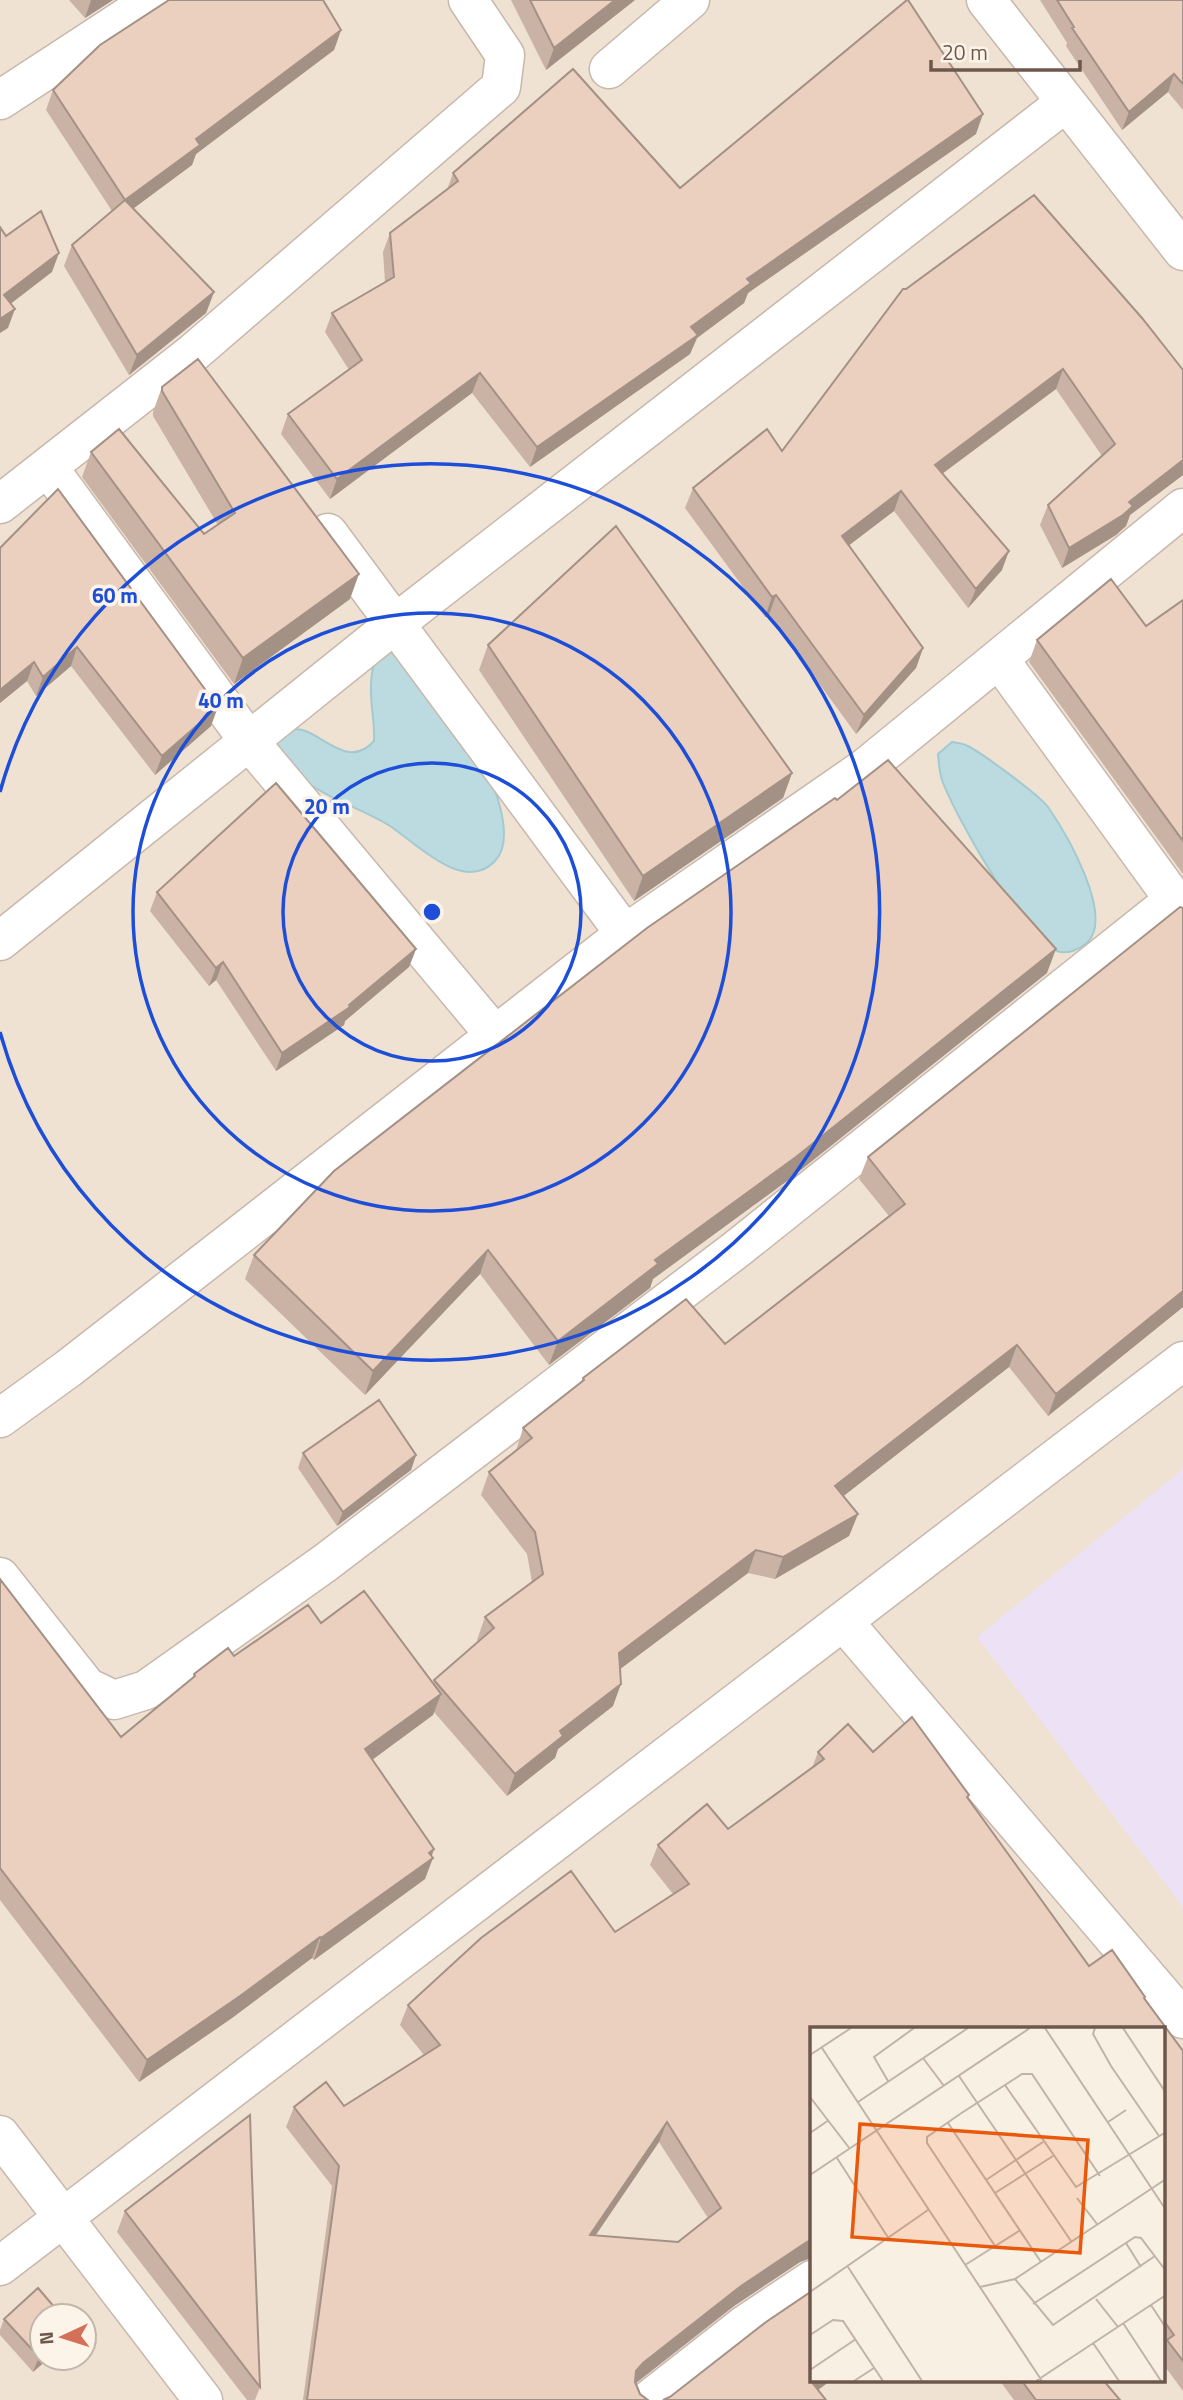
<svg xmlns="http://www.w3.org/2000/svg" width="1183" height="2400" font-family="'Titillium Web',sans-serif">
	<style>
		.residential { fill: #efe2d3; fill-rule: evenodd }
		.education { fill: #ede1f5 }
		.water { fill: #bbdbe0; stroke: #a2cad0; stroke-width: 2 }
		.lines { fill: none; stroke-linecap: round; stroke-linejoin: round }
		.minor-casing { stroke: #c8b8ac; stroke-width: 41 }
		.minor { stroke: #fff; stroke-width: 38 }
		.wall { fill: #cab2a4; fill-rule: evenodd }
		.shaded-wall { fill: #a49186 }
		.building { fill: #ebcfbf; stroke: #a49186; stroke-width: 2; fill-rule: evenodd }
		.ring { fill: none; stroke: #1d4ed8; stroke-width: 3.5 }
		.inset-road { fill: none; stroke: #c1b3a8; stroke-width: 2 }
		.view { fill: #e8590c; fill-opacity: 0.15; stroke: #e8590c; stroke-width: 3.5 }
		.inset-edge { fill: none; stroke: #6e584d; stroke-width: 3.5 }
		.centre { fill: #1d4ed8; stroke: #fcf4e9; stroke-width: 3.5 }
		.ring-label { font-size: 21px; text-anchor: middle; font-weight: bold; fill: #1d4ed8; stroke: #fcf4e9; stroke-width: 7; stroke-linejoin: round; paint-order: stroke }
	</style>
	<rect width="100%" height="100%" fill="#f9f0e4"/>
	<!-- residential -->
	<path class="residential" d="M 0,0 L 1183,0 L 1183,2400 L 0,2400 ZM 812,2029 L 1164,2029 L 1164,2381 L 812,2381 ZM 42,2316 L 84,2316 L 84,2358 L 42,2358 Z"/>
	<!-- education -->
	<path class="education" d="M 1183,1469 L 1183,1907 L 977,1637 Z"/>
	<!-- water -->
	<path class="water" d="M 387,632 C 408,660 428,689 449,718 C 460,732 472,746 481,761 C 495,784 516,839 495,861 C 464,894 417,844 390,826 C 363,809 330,800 305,781 C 293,771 284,756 274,744 C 279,739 285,732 292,730 C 316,723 345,774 374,741 C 375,722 370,703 371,685 C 371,666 379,648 387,632 Z
		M 952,742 C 957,743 963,743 968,746 C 983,754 1038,794 1048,807 C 1066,833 1115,916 1087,943 C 1080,949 1067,955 1057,951 C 1024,938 955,816 942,780 C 939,771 939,763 938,754 Z"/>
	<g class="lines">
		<!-- minor casing -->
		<g class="minor-casing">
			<path id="minor" d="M 986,0 L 1183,251
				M 609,69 L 690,0
				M 0,100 L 153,0
				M 48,467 L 248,740 L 494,1034
				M 0,504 L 193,353 L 501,87 L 505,55 L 468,0
				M 328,533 L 625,934
				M 999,659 L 1183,912
				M 0,941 L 396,623 L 1065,103
				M 0,1418 L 69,1368 L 625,934 L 865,768 L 1183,508
				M 0,1577 L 87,1687 L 114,1700 L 146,1690 L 325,1563 L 738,1248 L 1174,900
				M 843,1621 L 1183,2019
				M 0,2135 L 203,2400
				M 0,2266 L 1183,1361
				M 649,2400 L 746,2324 L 812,2280"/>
		</g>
		<!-- minor -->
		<use href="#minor" class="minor"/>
	</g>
	<!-- wall -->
	<path class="wall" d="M 69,0 L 113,0 L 85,18 Z
		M 511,0 L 635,0 L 546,70 Z
		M 1040,0 L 1183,0 L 1183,110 L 1168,92 L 1122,130 L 1066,46 L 1067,43 Z
		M 341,30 L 334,50 L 196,154 L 192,165 L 133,208 L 214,292 L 206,313 L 129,375 L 64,266 L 72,245 L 112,211 L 46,110 L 53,90 Z
		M 976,134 L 748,293 L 744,303 L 697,338 L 690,354 L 530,467 L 472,393 L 330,499 L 281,434 L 288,414 L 349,370 L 325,332 L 332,313 L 385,282 L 383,252 L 390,233 L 447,190 L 453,173 L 680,188 Z
		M 903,289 L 1183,370 L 1183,475 L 1130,515 L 1126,526 L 1116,535 L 1062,568 L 1040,525 L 1048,505 L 1102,456 L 1056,389 L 942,474 L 1002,570 L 968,608 L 894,511 L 849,545 L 923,648 L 916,668 L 856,734 L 769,615 L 765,617 L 685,508 L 693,488 L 782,451 Z
		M 162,387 L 350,599 L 234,684 L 82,477 L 91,452 L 204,534 L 218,525 L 153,416 L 153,412 Z
		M 0,548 L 211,726 L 155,775 L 71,666 L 36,696 L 27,681 L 0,703 Z
		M 1183,600 L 1183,874 L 1029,662 L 1037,640 L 1146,626 Z
		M 488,645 L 792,773 L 783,798 L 634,901 L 479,670 Z
		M 157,892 L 416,949 L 409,967 L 345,1021 L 344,1025 L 276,1071 L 216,980 L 209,986 L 150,911 Z
		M 1183,908 L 1183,1307 L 1048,1416 L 1009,1367 L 843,1496 L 858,1514 L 849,1536 L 775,1579 L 748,1573 L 620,1669 L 613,1706 L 558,1749 L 555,1758 L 507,1796 L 434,1712 L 433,1715 L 372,1760 L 434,1849 L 425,1879 L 314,1960 L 312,1958 L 232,2018 L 139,2082 L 0,1900 L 0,1579 L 121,1737 L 192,1679 L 194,1674 L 234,1656 L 321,1623 L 433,1683 L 434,1680 L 478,1642 L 477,1640 L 485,1617 L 532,1582 L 527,1554 L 481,1495 L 489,1472 L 516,1451 L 523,1428 L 581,1382 L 583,1378 L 725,1344 L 889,1216 L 859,1179 L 868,1157 Z
		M 1047,973 L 787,1181 L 653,1279 L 650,1288 L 549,1365 L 480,1274 L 365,1395 L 245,1279 L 254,1255 Z
		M 303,1453 L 416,1455 L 411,1470 L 337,1526 L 298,1468 Z
		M 818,1752 L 873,1752 L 969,1795 L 968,1799 L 1089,1966 L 1145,1997 L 1145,1999 L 1183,2051 L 1183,2391 L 1164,2365 L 1164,2029 L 812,2029 L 812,2258 L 800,2262 L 734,2306 L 636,2383 L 640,2394 L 648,2400 L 303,2400 L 332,2186 L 286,2127 L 294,2107 L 344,2106 L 424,2055 L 400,2025 L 408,2005 L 615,1932 L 673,1894 L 650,1865 L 658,1845 L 728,1829 L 812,1768 ZM 659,2142 L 708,2218 L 678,2242 L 596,2235 Z
		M 125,2211 L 260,2387 L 255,2400 L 247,2400 L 117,2232 Z
		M 4,2319 L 42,2358 L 49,2358 L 33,2372 L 0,2335 L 0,2330 Z
		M 1000,2381 L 1104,2381 L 1120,2400 L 1014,2400 Z"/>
	<!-- shaded-wall -->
	<path class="shaded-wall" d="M 91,0 L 113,0 L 85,18 Z
		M 615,0 L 635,0 L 546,70 L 554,48 Z
		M 341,30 L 334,50 L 196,154 L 192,165 L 118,220 L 125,200 L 196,139 Z
		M 1174,74 L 1168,92 L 1122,130 L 1129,112 Z
		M 983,114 L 976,134 L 748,293 L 744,303 L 697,338 L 690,354 L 530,467 L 537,447 L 691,327 L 747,279 Z
		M 59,253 L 52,272 L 0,312 L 4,295 Z
		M 214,292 L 206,313 L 129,375 L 137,355 Z
		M 15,309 L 8,328 L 0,333 L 0,319 Z
		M 1063,369 L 1056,389 L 927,485 L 935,465 Z
		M 480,373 L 472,393 L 330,499 L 337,479 Z
		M 1183,460 L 1183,475 L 1130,515 L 1126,526 L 1116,535 L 1062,568 L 1069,548 Z
		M 901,491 L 894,511 L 835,556 L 842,536 Z
		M 1009,551 L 1002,570 L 968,608 L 976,589 Z
		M 359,574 L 350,599 L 234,684 L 243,658 Z
		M 776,595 L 769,615 L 765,617 L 772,597 Z
		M 77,647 L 71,666 L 36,696 L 43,677 Z
		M 923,648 L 916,668 L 856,734 L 864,715 Z
		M 34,662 L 27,681 L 0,703 L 0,690 Z
		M 218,707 L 211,726 L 155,775 L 162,756 Z
		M 792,773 L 783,798 L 634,901 L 643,876 Z
		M 416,949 L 409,967 L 345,1021 L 344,1025 L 276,1071 L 282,1053 L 349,1005 Z
		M 1056,949 L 1047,973 L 787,1181 L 653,1279 L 650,1288 L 549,1365 L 558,1341 L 655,1260 Z
		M 223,962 L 216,980 L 209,986 L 216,968 Z
		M 488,1250 L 480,1274 L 365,1395 L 373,1371 Z
		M 1183,1291 L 1183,1307 L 1048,1416 L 1056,1394 Z
		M 1017,1345 L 1009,1367 L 827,1509 L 835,1486 Z
		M 416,1455 L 411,1470 L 337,1526 L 343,1512 Z
		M 858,1514 L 849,1536 L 775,1579 L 783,1557 Z
		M 756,1550 L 748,1573 L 611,1676 L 619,1653 Z
		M 621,1684 L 613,1706 L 558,1749 L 555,1758 L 507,1796 L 515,1774 L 560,1731 Z
		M 441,1694 L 433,1715 L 357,1771 L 365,1749 Z
		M 434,1849 L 430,1860 L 433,1858 L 425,1879 L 314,1960 L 321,1938 Z
		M 320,1937 L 312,1958 L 232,2018 L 139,2082 L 147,2060 Z
		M 667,2122 L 659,2142 L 582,2255 L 590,2235 Z
		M 812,2240 L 811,2258 L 800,2262 L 734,2306 L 636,2383 L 629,2391 L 636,2371 L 643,2363 L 741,2286 L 807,2242 Z
		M 42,2354 L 42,2358 L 49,2358 L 33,2372 L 39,2357 Z
		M 812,2380 L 830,2381 L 805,2400 Z"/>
	<!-- building -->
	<path class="building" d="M 169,0 L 323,0 L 341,30 L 196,139 L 200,145 L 125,200 L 53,90 L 100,45 Z
		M 530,0 L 615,0 L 554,48 Z
		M 907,0 L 908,0 L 983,114 L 747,279 L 751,283 L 691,327 L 698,335 L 537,447 L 480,373 L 337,479 L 288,414 L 362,360 L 332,313 L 394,277 L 390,233 L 458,181 L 453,173 L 573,69 L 680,188 Z
		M 1057,0 L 1183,0 L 1183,84 L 1174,74 L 1129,112 L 1072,28 L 1074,27 Z
		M 1034,195 L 1142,318 L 1183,370 L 1183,460 L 1129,502 L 1133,506 L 1123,515 L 1069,548 L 1048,505 L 1115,444 L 1063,369 L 935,465 L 1009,551 L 976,589 L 901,491 L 842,536 L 923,648 L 864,715 L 776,595 L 772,597 L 693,488 L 767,429 L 782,451 L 903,289 L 906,289 Z
		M 125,200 L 214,292 L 137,355 L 72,245 Z
		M 41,211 L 59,253 L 4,295 L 15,309 L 0,319 L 0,227 L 6,236 Z
		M 198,359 L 359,574 L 243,658 L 91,452 L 119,429 L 204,534 L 235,513 L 162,391 L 162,387 Z
		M 58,489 L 218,707 L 162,756 L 77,647 L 43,677 L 34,662 L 0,690 L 0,548 Z
		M 616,526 L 792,773 L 643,876 L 488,645 Z
		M 1111,579 L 1146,626 L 1183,600 L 1183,841 L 1037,640 Z
		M 888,760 L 1056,949 L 796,1157 L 655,1260 L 658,1264 L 558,1341 L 488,1250 L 373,1371 L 254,1255 L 334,1171 L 647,928 L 835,798 L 837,800 Z
		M 276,783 L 416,949 L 349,1005 L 350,1007 L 282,1053 L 223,962 L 216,968 L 157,892 Z
		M 1180,907 L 1183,908 L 1183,1291 L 1056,1394 L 1017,1345 L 835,1486 L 858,1514 L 783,1557 L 756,1550 L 619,1653 L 621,1684 L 560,1731 L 563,1736 L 515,1774 L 434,1680 L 494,1628 L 485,1617 L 543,1574 L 535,1532 L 489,1472 L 532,1438 L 523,1428 L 584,1380 L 583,1378 L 686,1299 L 725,1344 L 905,1204 L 868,1157 Z
		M 379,1400 L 416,1455 L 343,1512 L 303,1453 Z
		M 0,1579 L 121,1737 L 195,1676 L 194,1674 L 228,1648 L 234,1656 L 308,1605 L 321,1623 L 364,1591 L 441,1694 L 365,1749 L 434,1849 L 429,1853 L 433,1858 L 321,1938 L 320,1937 L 240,1996 L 147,2060 L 0,1868 Z
		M 912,1717 L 969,1795 L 967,1797 L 1089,1966 L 1112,1950 L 1145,1997 L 1144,1998 L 1183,2051 L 1183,2361 L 1167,2340 L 1174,2335 L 1164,2321 L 1164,2029 L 812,2029 L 812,2240 L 807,2242 L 741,2286 L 643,2363 L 636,2371 L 635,2382 L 640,2394 L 648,2400 L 307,2400 L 339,2166 L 294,2107 L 326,2082 L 344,2106 L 440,2045 L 408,2005 L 481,1938 L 571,1871 L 615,1932 L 689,1884 L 658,1845 L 707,1804 L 728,1829 L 824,1759 L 818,1752 L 848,1724 L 873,1752 ZM 667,2122 L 721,2208 L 678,2242 L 590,2235 Z
		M 250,2115 L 252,2177 L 260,2387 L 125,2211 Z
		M 38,2288 L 62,2316 L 42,2316 L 42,2354 L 39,2357 L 4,2319 Z
		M 812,2291 L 812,2380 L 811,2381 L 826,2400 L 663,2400 L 670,2397 L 766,2322 Z
		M 1022,2381 L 1104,2381 L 1120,2400 L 1036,2400 Z"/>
	<!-- distance rings -->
	<g class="ring">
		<circle cx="432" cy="912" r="149"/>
		<circle cx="432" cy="912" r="299"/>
		<path d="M0 792A448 448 0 1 1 0 1032"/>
	</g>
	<!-- overview -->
	<g transform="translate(810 2027)">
		<rect width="355" height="355" fill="#f9f0e4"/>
		<path class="inset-road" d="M 235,1 L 356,183M 285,1 L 283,7 L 301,39 L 349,109M 313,1 L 356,66M 12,21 L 232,354M 0,28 L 41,1M 113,31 L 134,59M 149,49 L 261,214M 78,54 L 64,30 L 104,1M 195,58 L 266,160 L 356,105M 0,70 L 40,122M 48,75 L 158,1M 298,95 L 316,83M 138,96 L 231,235M 0,106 L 19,93M 27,131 L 79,212M 0,148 L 220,1M 176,153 L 233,115M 185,166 L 243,129M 267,171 L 287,197M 316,216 L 331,240M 185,219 L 117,116 L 117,110 L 150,87 L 212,47 L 222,47 L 290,149M 155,238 L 209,204M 38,240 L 112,354M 205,252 L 243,298 L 345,229M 170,260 L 205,252 L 356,152M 0,265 L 118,183M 286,272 L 308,300M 223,277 L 325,210 L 331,211 L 356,244M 341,278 L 356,301M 313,296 L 351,354M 0,308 L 23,293 L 33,294 L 73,354M 283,316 L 309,354M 0,343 L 46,312M 44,354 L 64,341M 226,354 L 356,268"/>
		<path class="view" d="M 50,97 L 278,113 L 270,226 L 42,210 Z"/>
		<rect width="355" height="355" class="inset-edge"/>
	</g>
	<circle cx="432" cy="912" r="10" class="centre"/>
	<g class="ring-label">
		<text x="115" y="603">60 m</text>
		<text x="221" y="708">40 m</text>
		<text x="327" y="814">20 m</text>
	</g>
	<!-- north arrow -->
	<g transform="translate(63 2337) rotate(266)"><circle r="33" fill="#fcf4e9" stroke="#c3b6ab" stroke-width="2"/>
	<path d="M0-5L12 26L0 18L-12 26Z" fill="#d47057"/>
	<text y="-10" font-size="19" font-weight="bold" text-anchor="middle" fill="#6e584d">N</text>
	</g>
	<!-- scale -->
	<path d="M931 60v10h149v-10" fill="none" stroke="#6e584d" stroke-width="3.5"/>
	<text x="942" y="60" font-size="21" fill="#6e584d" stroke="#fcf4e9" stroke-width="5" paint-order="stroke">20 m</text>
</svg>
